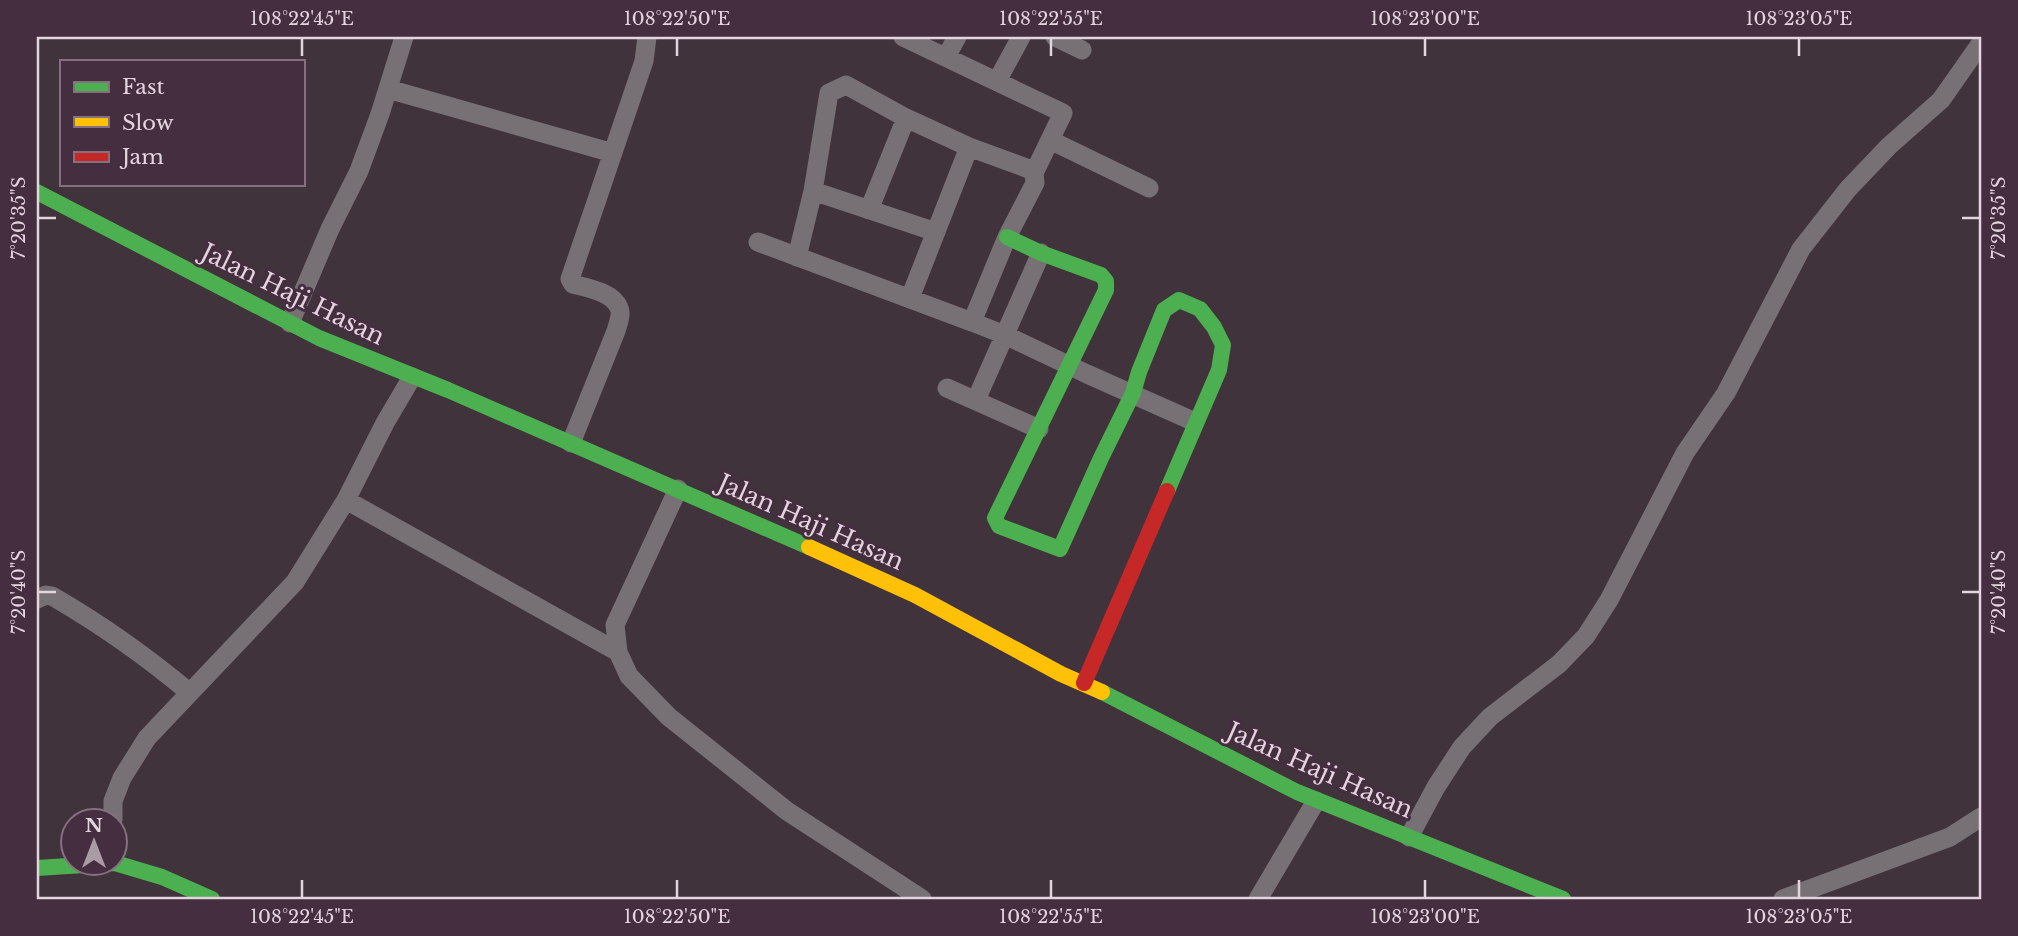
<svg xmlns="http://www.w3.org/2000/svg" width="2018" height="936" font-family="'Libre Baskerville',serif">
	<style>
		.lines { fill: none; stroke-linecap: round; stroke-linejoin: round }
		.street { stroke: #777075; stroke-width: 19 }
		.fast { stroke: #4caf50; stroke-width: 16 }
		.slow { stroke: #ffc107; stroke-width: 16 }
		.jam { stroke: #c62828; stroke-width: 16 }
		.ticks { fill: none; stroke: #e3d4de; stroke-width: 2.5 }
		.labels { text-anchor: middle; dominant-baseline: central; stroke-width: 6; stroke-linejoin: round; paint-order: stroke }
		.street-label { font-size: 24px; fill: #e3d4de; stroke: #452e3f }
		.neatline { fill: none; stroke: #e3d4de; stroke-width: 2.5 }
		.ticks-label { font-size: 18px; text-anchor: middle; fill: #e3d4de }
	</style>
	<rect width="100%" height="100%" fill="#40333c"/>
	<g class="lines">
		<!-- street -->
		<path class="street" d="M 903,37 L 1063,113 L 1034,173
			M 1055,37 L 1082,50
			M 946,57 L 957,37
			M 997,81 L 1021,37
			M 388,89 L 613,153
			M 1050,140 L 1149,188
			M 813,191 L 936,232
			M 869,210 L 906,118
			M 758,242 L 972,322 L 1007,237 L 1035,183 L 1034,173 L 1029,169 L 969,147 L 906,118 L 846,85 L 829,93 L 813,191 L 797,257
			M 910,298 L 969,147
			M 972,322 L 1005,335 L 1087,374 L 1195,422
			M 290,323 L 330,229 L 359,171 L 380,114 L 404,37
			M 947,388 L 1039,429
			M 976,400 L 1041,253
			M 571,443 L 616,331 C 618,324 622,314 619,308 C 613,292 587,288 573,284 L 570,279 L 644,61 L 647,37
			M 678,489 L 615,625 L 618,652 L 629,676 L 669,717 L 787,811 L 922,899
			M 346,500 L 618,652
			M 37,599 L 46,595 L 52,596 C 102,625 146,656 190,693
			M 113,820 L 113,801 L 122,778 L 147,738 L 295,582 L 346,500 L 385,423 L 412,377
			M 1409,837 L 1436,787 L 1462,747 L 1490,717 L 1559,664 L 1586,636 L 1609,600 L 1685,453 L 1726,393 L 1801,249 L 1848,189 L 1889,146 L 1941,100 L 1981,43
			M 1258,899 L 1316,801
			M 1783,899 L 1950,837 L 1981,817"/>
		<!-- fast -->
		<path class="fast" d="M 37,192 L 319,338 L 448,390 L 809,547
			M 1007,237 L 1041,253 L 1101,275 L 1106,281 L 1106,290 L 995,518 L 999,526 L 1060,549 L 1101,458 L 1133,393 L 1139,372 L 1164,310 L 1179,300 L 1200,309 L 1214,327 L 1223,345 L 1219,370 L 1167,491
			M 1102,692 L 1297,792 L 1563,899
			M 37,868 L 115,863 L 162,877 L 212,899"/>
		<!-- slow -->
		<path class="slow" d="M 809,547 L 915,595 L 1061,674 L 1102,692"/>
		<!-- jam -->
		<path class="jam" d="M 1084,683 L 1167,491"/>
	</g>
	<!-- ticks -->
	<path class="ticks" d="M 302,38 L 302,56M 677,38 L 677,56M 1051,38 L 1051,56M 1425,38 L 1425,56M 1799,38 L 1799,56M 38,218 L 56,218M 1962,218 L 1980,218M 38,592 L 56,592M 1962,592 L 1980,592M 302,880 L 302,898M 677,880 L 677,898M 1051,880 L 1051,898M 1425,880 L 1425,898M 1799,880 L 1799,898"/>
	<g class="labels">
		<!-- street labels -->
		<g class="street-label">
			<text transform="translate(293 294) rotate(26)">Jalan Haji Hasan</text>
			<text transform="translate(811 522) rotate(24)">Jalan Haji Hasan</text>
			<text transform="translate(1320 770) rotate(24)">Jalan Haji Hasan</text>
		</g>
	</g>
	<!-- border -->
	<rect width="2018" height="936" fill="none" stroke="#452e3f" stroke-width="77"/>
	<!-- legend -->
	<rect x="60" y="60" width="245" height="126" fill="#452e3f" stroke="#84707f" stroke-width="2"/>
	<rect x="74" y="82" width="35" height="10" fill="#4caf50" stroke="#84707f" stroke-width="2"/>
	<text x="122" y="94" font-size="21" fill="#e3d4de">Fast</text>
	<rect x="74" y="117" width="35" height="10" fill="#ffc107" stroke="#84707f" stroke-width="2"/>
	<text x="122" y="130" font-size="21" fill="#e3d4de">Slow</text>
	<rect x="74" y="152" width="35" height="10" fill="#c62828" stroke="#84707f" stroke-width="2"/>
	<text x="122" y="164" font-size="21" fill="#e3d4de">Jam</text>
	<!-- north arrow -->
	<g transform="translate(94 842)"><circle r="33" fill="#452e3f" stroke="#84707f" stroke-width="2"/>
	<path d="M0-5L12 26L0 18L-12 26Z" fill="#aa9ca5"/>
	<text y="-10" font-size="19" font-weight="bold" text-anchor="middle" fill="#e3d4de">N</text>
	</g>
	<rect x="38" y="38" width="1942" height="860" class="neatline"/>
	<g class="ticks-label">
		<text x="302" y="25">108°22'45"E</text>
		<text x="677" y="25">108°22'50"E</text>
		<text x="1051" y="25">108°22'55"E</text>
		<text x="1425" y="25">108°23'00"E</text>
		<text x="1799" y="25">108°23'05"E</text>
		<text transform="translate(19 218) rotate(-90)" y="6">7°20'35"S</text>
		<text transform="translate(1999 218) rotate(-90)" y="6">7°20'35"S</text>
		<text transform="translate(19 592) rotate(-90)" y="6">7°20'40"S</text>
		<text transform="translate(1999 592) rotate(-90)" y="6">7°20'40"S</text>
		<text x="302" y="923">108°22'45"E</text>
		<text x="677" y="923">108°22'50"E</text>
		<text x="1051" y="923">108°22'55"E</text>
		<text x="1425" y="923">108°23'00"E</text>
		<text x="1799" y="923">108°23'05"E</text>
	</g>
</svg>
